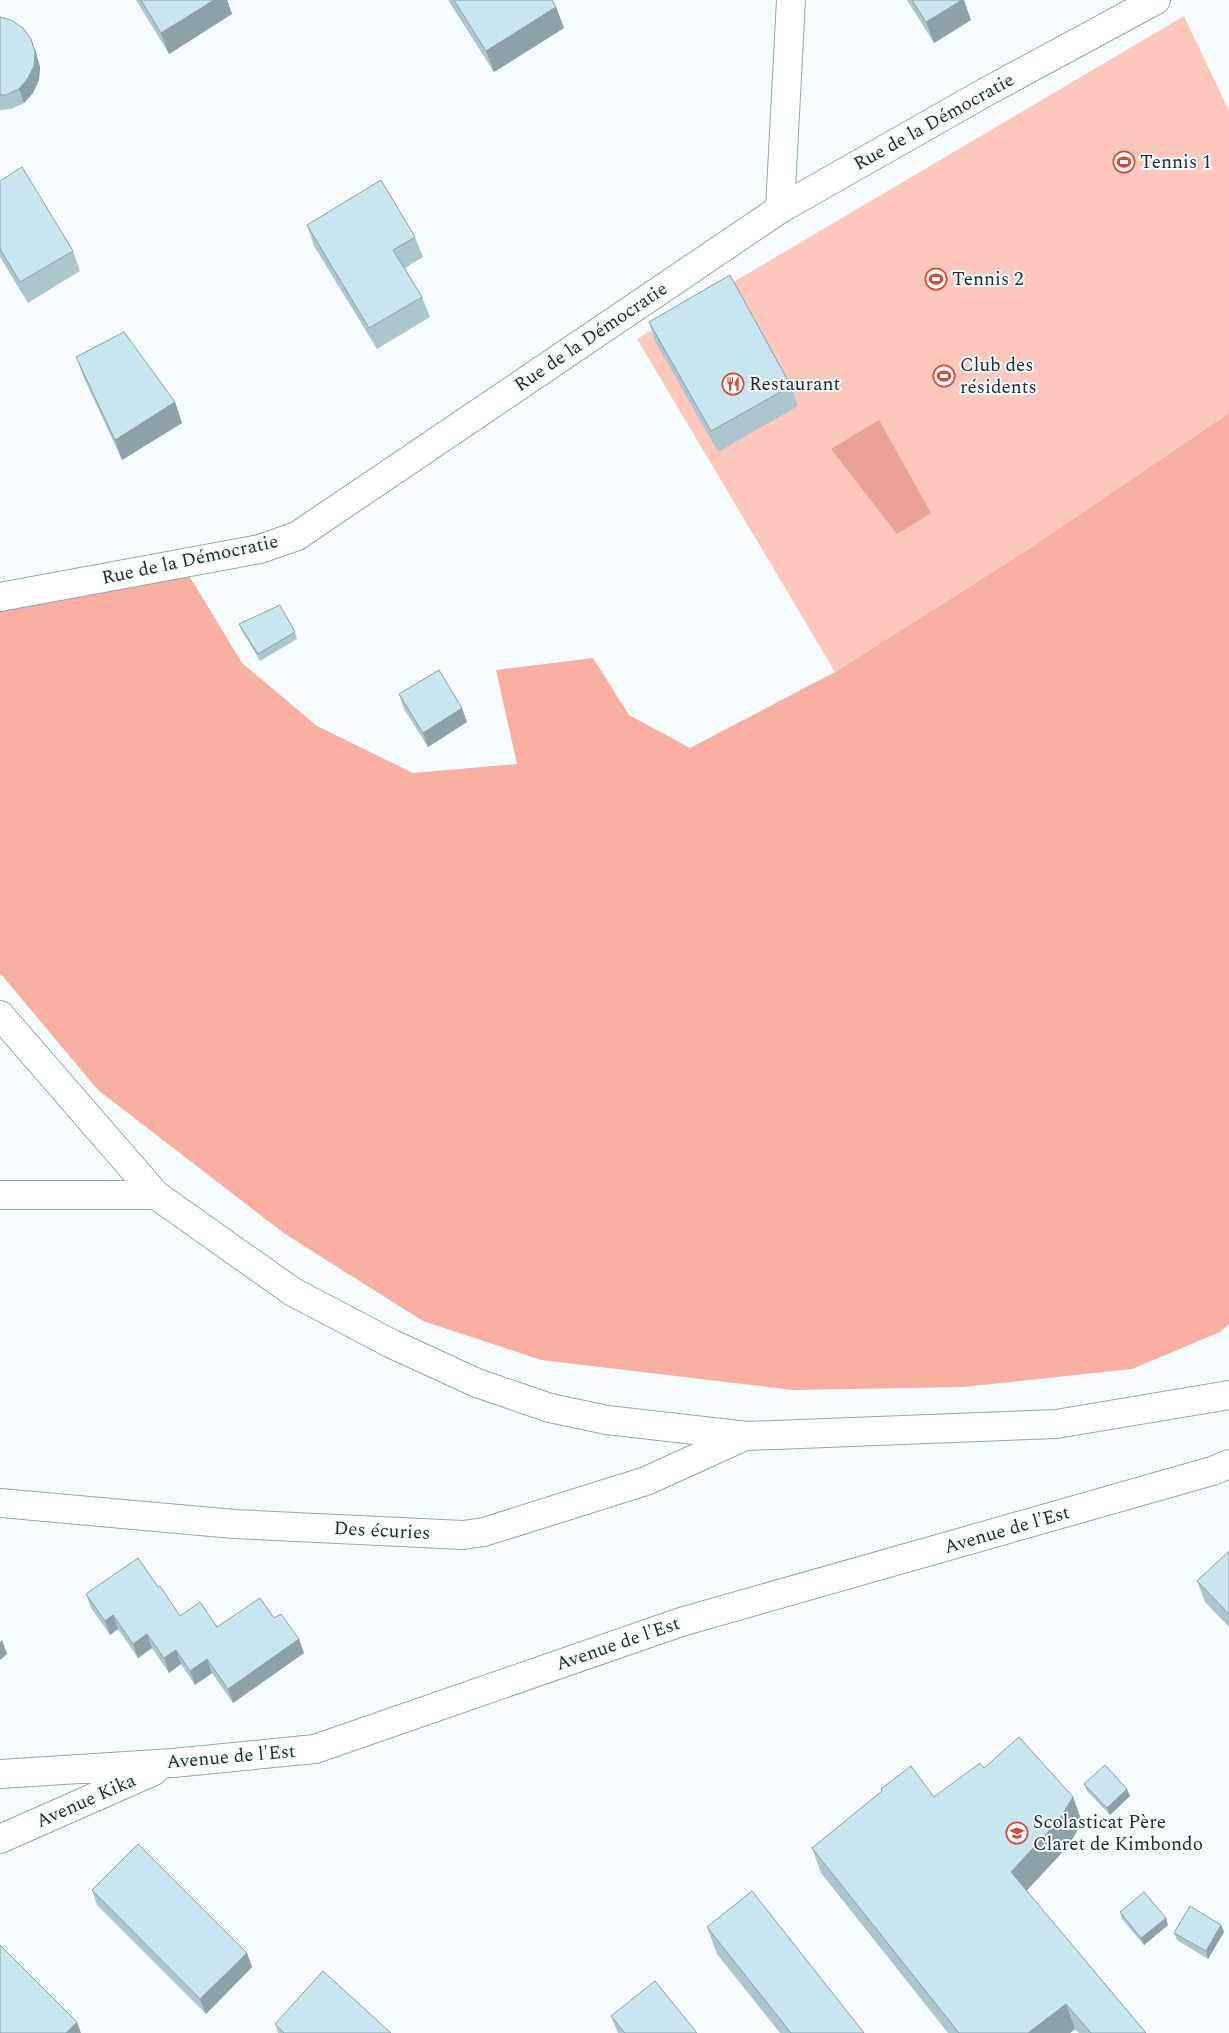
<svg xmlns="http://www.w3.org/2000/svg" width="1229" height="2033" font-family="Spectral,serif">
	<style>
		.green { fill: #fec7bc }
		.forest { fill: #f8afa1 }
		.water { fill: #eaa294 }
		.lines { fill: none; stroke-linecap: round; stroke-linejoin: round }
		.minor-casing { stroke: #8da9b2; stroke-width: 30 }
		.minor { stroke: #fff; stroke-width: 28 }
		.wall { fill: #acc6ce }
		.shaded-wall { fill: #8ca1a8 }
		.building { fill: #c8e6f0; stroke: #8ca1a8 }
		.labels { text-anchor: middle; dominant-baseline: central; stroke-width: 4; stroke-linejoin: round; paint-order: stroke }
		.street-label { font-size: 19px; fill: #1e2a2d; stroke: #f6fcfe }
		.poi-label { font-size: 19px; fill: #1e2a2d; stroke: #f6fcfe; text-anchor: start }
	</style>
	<rect width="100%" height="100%" fill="#f6fcfe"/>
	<!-- green -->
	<path class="green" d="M 1184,16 L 1229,111 L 1229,413 L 1026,551 L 835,672 L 637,339 Z"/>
	<!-- forest -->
	<path class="forest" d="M 1229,413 L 1229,1324 L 1220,1332 L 1132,1369 L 963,1387 L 793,1390 L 541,1360 L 423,1321 L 285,1234 L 98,1090 L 0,973 L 0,597 L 182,564 L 242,663 L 317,726 L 413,773 L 517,764 L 496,670 L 593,658 L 629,715 L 690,748 L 835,672 L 1026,551 Z"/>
	<!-- water -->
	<path class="water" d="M 879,420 L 931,513 L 897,534 L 831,449 Z"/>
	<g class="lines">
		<!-- minor casing -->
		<g class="minor-casing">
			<path id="minor" d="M 780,209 L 791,0
				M 0,597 L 260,549 L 297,536 L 780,209 L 984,93 L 1156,0
				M 0,1015 L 156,1195 L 293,1292 L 392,1344 L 477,1383 L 550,1408 L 607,1420 L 747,1436 L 1056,1424 L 1229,1395
				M 0,1195 L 156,1195
				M 0,1503 L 234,1524 L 463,1535 L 484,1532 L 646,1481 L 745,1436
				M 0,1774 L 173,1763 L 315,1749 L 681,1622 L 1212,1471 L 1229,1464
				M 0,1839 L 154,1771"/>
		</g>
		<!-- minor -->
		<use href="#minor" class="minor"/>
	</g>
	<!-- wall -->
	<path class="wall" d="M 136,0 L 227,0 L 232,14 L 169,54 Z
		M 448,0 L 552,0 L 556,7 L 564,28 L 494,72 Z
		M 907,0 L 962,0 L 971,20 L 934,43 Z
		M 0,17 L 31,39 L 36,53 L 40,67 L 39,80 L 33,93 L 24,103 L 11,109 L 0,110 Z
		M 0,181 L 73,251 L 80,271 L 28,303 L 0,257 Z
		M 307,225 L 415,237 L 423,257 L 405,268 L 422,297 L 430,317 L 377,349 L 314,246 Z
		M 649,322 L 791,386 L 798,406 L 718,452 L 656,343 Z
		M 76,357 L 175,402 L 182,423 L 122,460 L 84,378 Z
		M 239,624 L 295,632 L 297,639 L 260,661 L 242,631 Z
		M 399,694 L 467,722 L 428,747 L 404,709 Z
		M 1229,1551 L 1229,1627 L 1205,1602 L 1197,1581 Z
		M 158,1587 L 180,1616 L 217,1627 L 274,1618 L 304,1653 L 233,1703 L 212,1673 L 195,1685 L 181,1664 L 169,1673 L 152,1648 L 138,1658 L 118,1629 L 110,1635 L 91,1608 L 86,1594 Z
		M 984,1768 L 1073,1797 L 1082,1822 L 1069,1845 L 1026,1891 L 1146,2033 L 1079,2033 L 1075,2029 L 1070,2033 L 948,2033 L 821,1873 L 812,1848 L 882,1791 L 881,1789 L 934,1797 Z
		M 1084,1784 L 1127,1789 L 1130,1796 L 1110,1815 L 1087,1791 Z
		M 92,1890 L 247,1953 L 252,1967 L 206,2014 L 97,1905 Z
		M 1120,1912 L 1168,1925 L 1144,1945 L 1122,1919 Z
		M 1221,1925 L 1224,1932 L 1208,1959 L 1177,1940 L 1174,1933 Z
		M 707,1927 L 864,2033 L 780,2033 L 717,1954 Z
		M 611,2016 L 697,2033 L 618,2033 Z
		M 275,2024 L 391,2033 L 278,2033 Z"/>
	<!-- shaded-wall -->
	<path class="shaded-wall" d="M 214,0 L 227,0 L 232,14 L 169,54 L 161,33 Z
		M 962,0 L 964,0 L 971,20 L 934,43 L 926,22 Z
		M 556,7 L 564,28 L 494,72 L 486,51 Z
		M 31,39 L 36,53 L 40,67 L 39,80 L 33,93 L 24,103 L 19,89 Z
		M 175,402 L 182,423 L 122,460 L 115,440 Z
		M 462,708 L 467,722 L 428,747 L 423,733 Z
		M 113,1615 L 118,1629 L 110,1635 L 105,1621 Z
		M 147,1634 L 152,1648 L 138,1658 L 133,1644 Z
		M 299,1639 L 304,1653 L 233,1703 L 228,1689 Z
		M 2,1640 L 7,1654 L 0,1660 L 0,1642 Z
		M 176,1650 L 181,1664 L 169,1673 L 164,1658 Z
		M 207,1659 L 212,1673 L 195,1685 L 190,1671 Z
		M 1127,1789 L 1130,1796 L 1110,1815 L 1107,1808 Z
		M 1073,1797 L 1082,1822 L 1069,1845 L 1020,1898 L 1011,1872 Z
		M 1166,1918 L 1168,1925 L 1144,1945 L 1141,1938 Z
		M 1221,1925 L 1224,1932 L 1208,1959 L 1206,1951 Z
		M 247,1953 L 252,1967 L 206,2014 L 200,1999 Z
		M 1066,2004 L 1075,2029 L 1070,2033 L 1028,2033 Z
		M 77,2022 L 81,2033 L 66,2033 Z"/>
	<!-- building -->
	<path class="building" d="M 141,0 L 214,0 L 161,33 Z
		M 454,0 L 552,0 L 556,7 L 486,51 Z
		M 912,0 L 962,0 L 926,22 Z
		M 0,17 L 11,20 L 23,28 L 31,39 L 35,52 L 34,66 L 28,78 L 19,89 L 6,95 L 0,95 Z
		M 22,167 L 73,251 L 20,282 L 0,249 L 0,181 Z
		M 381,180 L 415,237 L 393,250 L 422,297 L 369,328 L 307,225 Z
		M 730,275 L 791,386 L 711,431 L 649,322 Z
		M 124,332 L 175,402 L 115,440 L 76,357 Z
		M 280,605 L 295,632 L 258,654 L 239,624 Z
		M 439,670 L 462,708 L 423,733 L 399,694 Z
		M 1229,1551 L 1229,1614 L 1197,1581 Z
		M 138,1558 L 158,1587 L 160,1586 L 180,1616 L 200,1602 L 217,1627 L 260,1598 L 274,1618 L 281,1614 L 299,1639 L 228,1689 L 207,1659 L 190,1671 L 176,1650 L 164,1658 L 147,1634 L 133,1644 L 113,1615 L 105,1621 L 86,1594 Z
		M 1019,1737 L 1073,1797 L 1059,1820 L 1011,1872 L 1146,2033 L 1091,2033 L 1066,2004 L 1028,2033 L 959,2033 L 812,1848 L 882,1791 L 881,1789 L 911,1766 L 934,1797 L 980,1763 L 984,1768 Z
		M 1105,1765 L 1127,1789 L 1107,1808 L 1084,1784 Z
		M 138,1844 L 247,1953 L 200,1999 L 92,1890 Z
		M 752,1891 L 864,2033 L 791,2033 L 707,1927 Z
		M 1144,1892 L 1166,1918 L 1141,1938 L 1120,1912 Z
		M 1190,1906 L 1221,1925 L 1206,1951 L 1174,1933 Z
		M 0,1945 L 77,2022 L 66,2033 L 0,2033 Z
		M 323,1971 L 391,2033 L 284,2033 L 275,2024 Z
		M 655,1981 L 697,2033 L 625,2033 L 611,2016 Z"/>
	<!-- icons -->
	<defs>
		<g id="stadium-ring" transform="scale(1.125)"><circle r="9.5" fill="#f6fcfe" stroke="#d64a34" stroke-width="1.5"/><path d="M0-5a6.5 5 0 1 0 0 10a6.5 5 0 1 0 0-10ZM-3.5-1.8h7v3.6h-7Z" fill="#d64a34"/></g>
		<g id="restaurant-ring" transform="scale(1.125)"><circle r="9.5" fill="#f6fcfe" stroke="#d64a34" stroke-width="1.5"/><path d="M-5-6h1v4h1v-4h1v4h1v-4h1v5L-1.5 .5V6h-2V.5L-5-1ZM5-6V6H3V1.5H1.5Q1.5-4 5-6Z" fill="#d64a34"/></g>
		<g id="university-ring" transform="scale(1.125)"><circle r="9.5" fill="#f6fcfe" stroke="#d64a34" stroke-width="1.5"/><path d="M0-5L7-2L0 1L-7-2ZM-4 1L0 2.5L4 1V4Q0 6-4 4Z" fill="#d64a34"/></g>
	</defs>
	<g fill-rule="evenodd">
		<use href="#stadium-ring" x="1124" y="162"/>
		<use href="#stadium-ring" x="936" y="279"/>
		<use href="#stadium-ring" x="944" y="376"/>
		<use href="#restaurant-ring" x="733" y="384"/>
		<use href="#university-ring" x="1017" y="1833"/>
	</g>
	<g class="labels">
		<!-- street labels -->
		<g class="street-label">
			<text transform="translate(934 122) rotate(-29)">Rue de la Démocratie</text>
			<text transform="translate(591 337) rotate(-34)">Rue de la Démocratie</text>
			<text transform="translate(190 560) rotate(-12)">Rue de la Démocratie</text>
			<text transform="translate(1007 1530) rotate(-16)">Avenue de l'Est</text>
			<text transform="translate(382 1531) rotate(3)">Des écuries</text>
			<text transform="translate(618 1644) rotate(-19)">Avenue de l'Est</text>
			<text transform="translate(231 1757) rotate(-5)">Avenue de l'Est</text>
			<text transform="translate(86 1801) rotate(-24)">Avenue Kika</text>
		</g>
		<!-- poi labels -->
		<g class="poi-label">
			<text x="1140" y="162">Tennis 1</text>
			<text x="952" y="279">Tennis 2</text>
			<text x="960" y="365">Club des<tspan x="960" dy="22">résidents</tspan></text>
			<text x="749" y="384">Restaurant</text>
			<text x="1033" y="1822">Scolasticat Père<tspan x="1033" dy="22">Claret de Kimbondo</tspan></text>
		</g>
	</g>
</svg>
